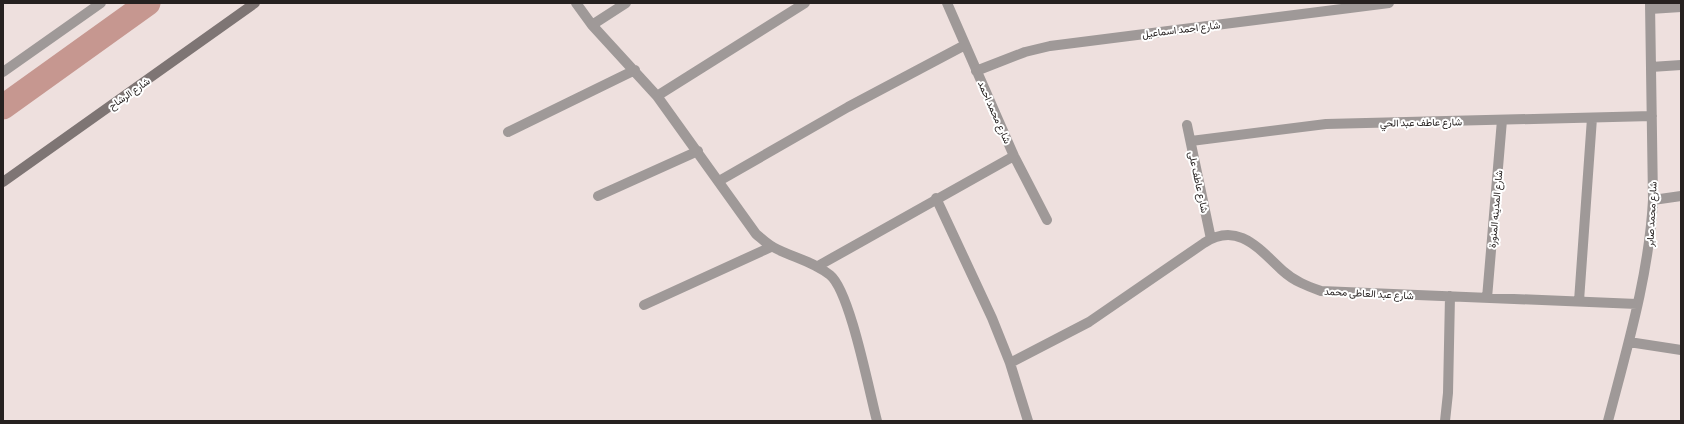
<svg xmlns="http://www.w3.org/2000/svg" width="1684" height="424" font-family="Manrope,Vazirmatn,sans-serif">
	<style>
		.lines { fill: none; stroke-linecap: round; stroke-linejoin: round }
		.canal { stroke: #c69790; stroke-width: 25 }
		.street { stroke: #9f9998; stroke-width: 10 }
		.secondary { stroke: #7e7574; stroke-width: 10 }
		.labels { text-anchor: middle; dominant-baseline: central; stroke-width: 4; stroke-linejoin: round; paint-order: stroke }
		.street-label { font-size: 10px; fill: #262120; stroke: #fff }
	</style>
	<rect width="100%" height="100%" fill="#eee0de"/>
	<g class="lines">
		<!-- canal -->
		<path class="canal" d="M 3,107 L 148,3"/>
		<!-- street -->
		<path class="street" d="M 576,3 L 592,25 L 657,96
			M 805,3 L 657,96 L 756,234 C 761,238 767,244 773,247 C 791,257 813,261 830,275 C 850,291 869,391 877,421
			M 947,3 L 1014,156 L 1047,220
			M 1650,9 L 1681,7
			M 592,25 L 626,3
			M 1651,67 L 1681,65
			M 976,71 L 1025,52 L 1050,46 L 1389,3
			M 3,72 L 101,3
			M 1187,125 L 1211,239
			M 508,132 L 635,70
			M 1191,141 L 1326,124 L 1652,116
			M 719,181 L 848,107 L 965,45
			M 598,196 L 698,151
			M 936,198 L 992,318 L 1010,363 L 1028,421
			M 1653,200 L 1681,196
			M 818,266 L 1014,156
			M 1487,298 L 1502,120
			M 1579,301 L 1592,118
			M 644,305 L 771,247
			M 1629,342 L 1681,350
			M 1010,363 L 1089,322 L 1204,243 C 1238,221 1259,249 1283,271 C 1294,281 1307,286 1321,291 L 1637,304
			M 1445,421 L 1448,393 L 1450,296
			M 1608,421 C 1627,348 1649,275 1653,200 L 1650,3"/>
		<!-- secondary -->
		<path class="secondary" d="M 3,182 L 255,3"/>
	</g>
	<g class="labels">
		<!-- street labels -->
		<g class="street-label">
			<text transform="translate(1181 29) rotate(-7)">شارع احمد اسماعيل</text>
			<text transform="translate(129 93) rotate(-35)">شارع الرشاح</text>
			<text transform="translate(995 112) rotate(66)">شارع محمد احمد</text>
			<text transform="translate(1421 122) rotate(-1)">شارع عاطف عبد الحي</text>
			<text transform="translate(1199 182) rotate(78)">شارع عاطف على</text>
			<text transform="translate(1495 209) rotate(-85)">شارع المدينه المنورة</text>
			<text transform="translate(1651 214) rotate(-87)">شارع محمد صابر</text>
			<text transform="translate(1369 293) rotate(3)">شارع عبد العاطى محمد</text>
		</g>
	</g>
	<!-- border -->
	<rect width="1684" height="424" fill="none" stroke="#262120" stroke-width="8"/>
</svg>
